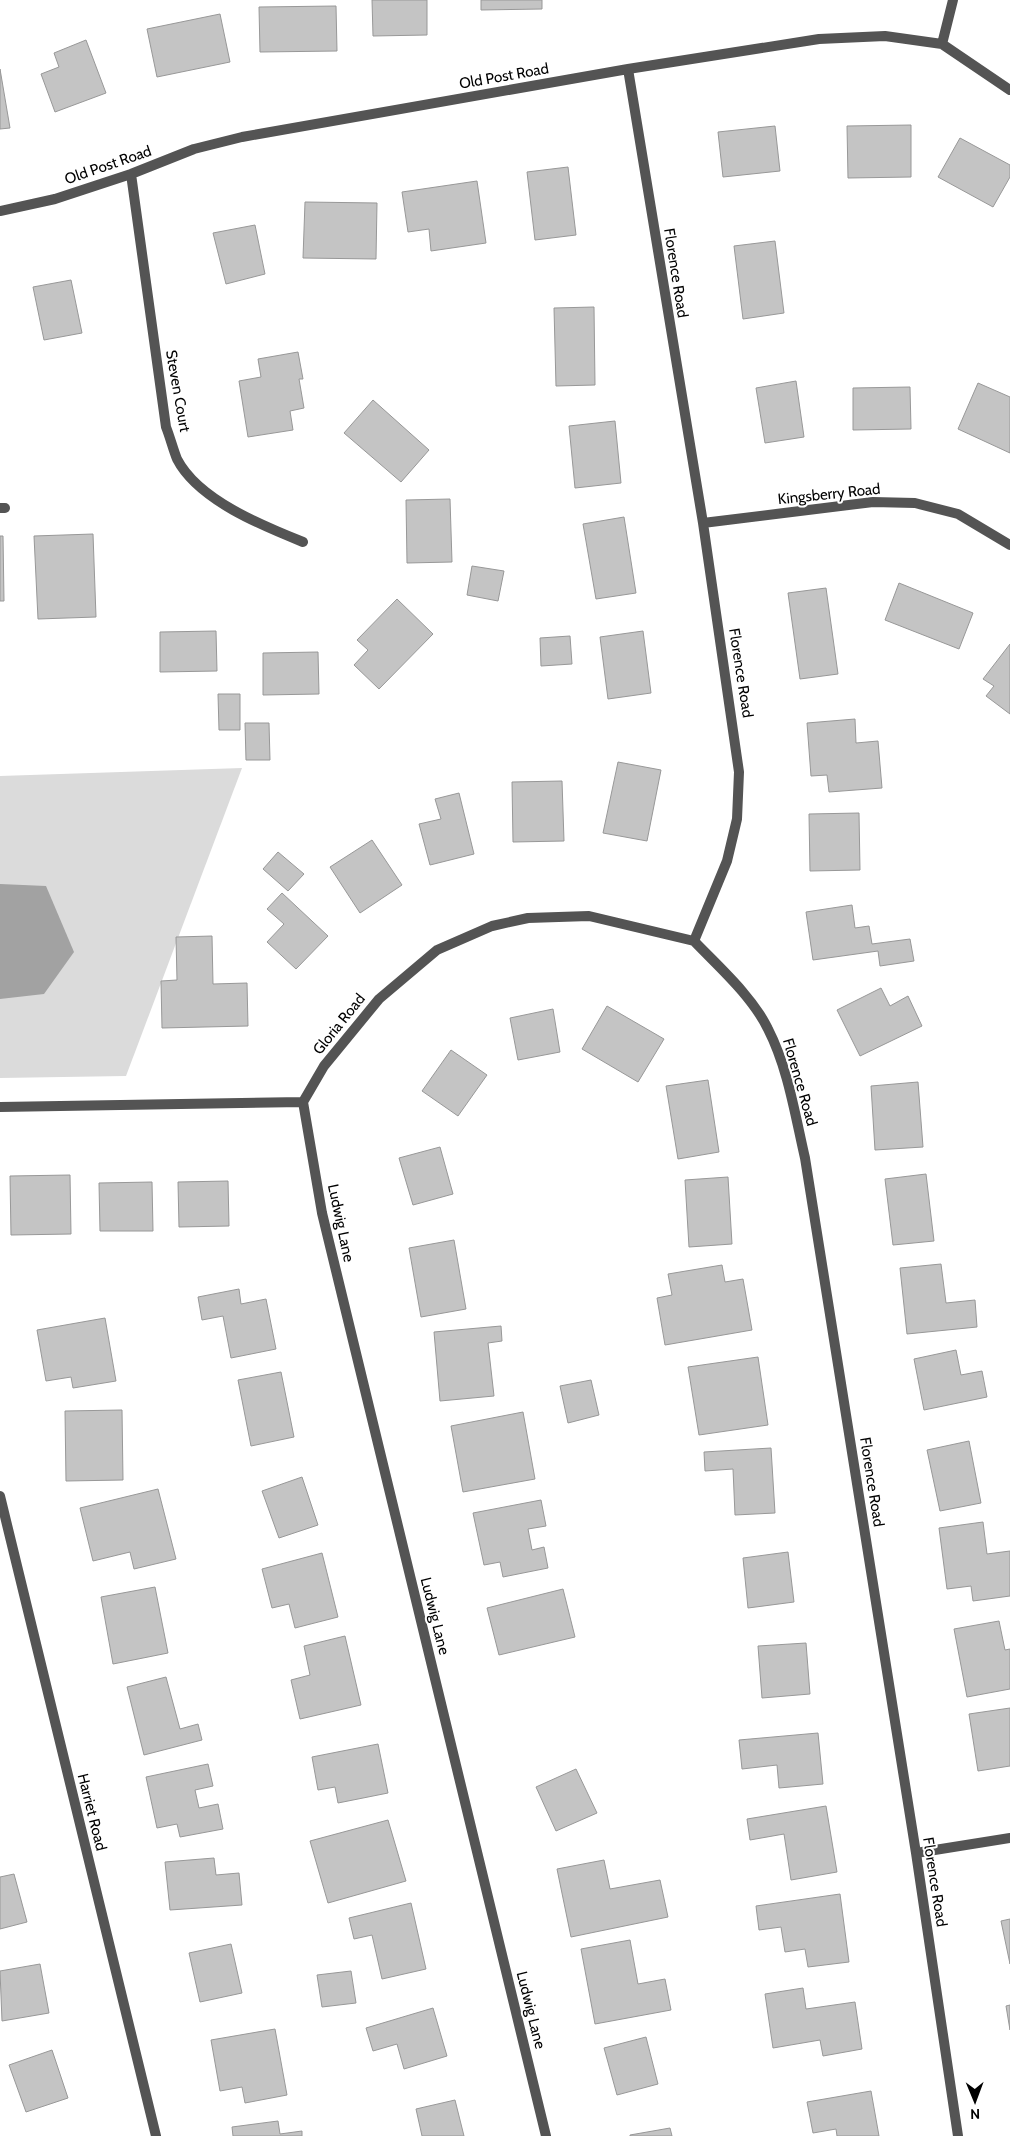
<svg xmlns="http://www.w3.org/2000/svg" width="1010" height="2136" font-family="Cabin,sans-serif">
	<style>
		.green { fill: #dbdbdb }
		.water { fill: #a2a2a2 }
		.building { fill: #c4c4c4; stroke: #989898 }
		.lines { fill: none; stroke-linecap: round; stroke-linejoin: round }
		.lane { stroke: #545454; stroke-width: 10 }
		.street { stroke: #545454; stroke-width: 10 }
		.labels { text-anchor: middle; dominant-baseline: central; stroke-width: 4; stroke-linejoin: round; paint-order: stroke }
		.street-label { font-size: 15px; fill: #000; stroke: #fff }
	</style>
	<rect width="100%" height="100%" fill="#fff"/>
	<!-- green -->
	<path class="green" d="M 242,768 L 126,1076 L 0,1078 L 0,776 Z"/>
	<!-- water -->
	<path class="water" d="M 0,884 L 46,886 L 74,952 L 44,994 L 0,999 Z"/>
	<!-- building -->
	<path class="building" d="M 372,0 L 427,0 L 427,35 L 373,36 Z
		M 481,0 L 542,0 L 542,9 L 481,10 Z
		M 336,6 L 337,51 L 260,52 L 259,7 Z
		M 220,14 L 230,62 L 157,77 L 147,29 Z
		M 86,40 L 106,93 L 55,112 L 41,74 L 59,67 L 54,53 Z
		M 0,69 L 10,128 L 0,129 Z
		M 911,125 L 911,177 L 848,178 L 847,126 Z
		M 775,126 L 780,171 L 723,177 L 718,132 Z
		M 960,138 L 1010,165 L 1010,177 L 993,207 L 938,177 Z
		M 568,167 L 576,235 L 535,240 L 527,172 Z
		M 477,181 L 486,243 L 431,251 L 429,229 L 408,232 L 402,192 Z
		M 305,202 L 377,203 L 376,259 L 303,258 Z
		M 255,225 L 265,274 L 226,284 L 213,233 Z
		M 775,241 L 784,313 L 743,319 L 734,246 Z
		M 71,280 L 82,333 L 44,340 L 33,287 Z
		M 594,307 L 595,385 L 556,386 L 554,308 Z
		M 298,352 L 303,379 L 299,379 L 304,408 L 290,411 L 293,430 L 248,437 L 239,381 L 261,377 L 258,359 Z
		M 796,381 L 804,437 L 765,443 L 756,388 Z
		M 978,383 L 1010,397 L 1010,453 L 958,429 Z
		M 910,387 L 911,429 L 853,430 L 853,388 Z
		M 373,400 L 429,450 L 401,482 L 344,433 Z
		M 615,421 L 621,483 L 575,488 L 569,426 Z
		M 450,499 L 452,562 L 407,563 L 406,500 Z
		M 624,517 L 636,593 L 596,599 L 583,524 Z
		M 93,534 L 96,617 L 38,619 L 34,536 Z
		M 0,536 L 3,536 L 4,601 L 0,601 Z
		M 472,566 L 504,571 L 498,601 L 467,595 Z
		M 899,583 L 973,613 L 959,649 L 885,620 Z
		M 826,588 L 838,674 L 800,679 L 788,593 Z
		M 397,599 L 433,634 L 379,689 L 354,665 L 368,650 L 357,640 Z
		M 216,631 L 217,671 L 160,672 L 160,632 Z
		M 643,631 L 651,693 L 608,699 L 600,637 Z
		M 570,636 L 572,664 L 541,666 L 540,638 Z
		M 1010,644 L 1010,714 L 986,696 L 994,686 L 983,679 Z
		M 318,652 L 319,694 L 263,695 L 263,653 Z
		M 218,694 L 240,694 L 240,730 L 219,730 Z
		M 855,719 L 856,743 L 878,741 L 882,788 L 829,792 L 827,775 L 811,776 L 807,723 Z
		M 245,723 L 269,723 L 270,760 L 246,760 Z
		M 618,762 L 661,770 L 647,841 L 603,833 Z
		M 562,781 L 564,841 L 513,842 L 512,782 Z
		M 459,793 L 474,854 L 430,865 L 419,824 L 441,819 L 435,799 Z
		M 859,813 L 860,870 L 810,871 L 809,814 Z
		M 372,840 L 402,885 L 360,913 L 330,867 Z
		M 278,852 L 304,874 L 288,891 L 263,869 Z
		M 282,893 L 328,936 L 296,969 L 267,942 L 284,924 L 267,909 Z
		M 852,905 L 855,928 L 869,926 L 872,944 L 910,939 L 914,961 L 880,966 L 878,951 L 813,960 L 806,912 Z
		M 212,936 L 213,984 L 247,983 L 248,1026 L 162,1028 L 161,981 L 177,980 L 176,937 Z
		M 881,988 L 890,1006 L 908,996 L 922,1026 L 860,1056 L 837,1010 Z
		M 607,1006 L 664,1039 L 638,1082 L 582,1049 Z
		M 553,1009 L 560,1052 L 518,1060 L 510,1018 Z
		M 451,1050 L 487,1075 L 458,1116 L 422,1091 Z
		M 708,1080 L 719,1152 L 678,1159 L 666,1086 Z
		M 918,1082 L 923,1147 L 875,1150 L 871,1086 Z
		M 440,1147 L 453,1194 L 413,1205 L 399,1158 Z
		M 926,1174 L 934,1241 L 893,1245 L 885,1179 Z
		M 70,1175 L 71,1234 L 11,1235 L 10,1176 Z
		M 728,1177 L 732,1244 L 689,1247 L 685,1180 Z
		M 228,1181 L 229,1226 L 179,1227 L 178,1182 Z
		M 152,1182 L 153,1231 L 100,1231 L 99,1183 Z
		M 454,1240 L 466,1309 L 421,1317 L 409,1248 Z
		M 941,1264 L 946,1303 L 975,1300 L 977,1327 L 907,1334 L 900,1268 Z
		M 722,1265 L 725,1282 L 743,1279 L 752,1330 L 665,1345 L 657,1298 L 672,1295 L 668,1274 Z
		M 239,1289 L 241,1304 L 266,1299 L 276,1349 L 231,1358 L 223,1316 L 202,1320 L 198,1297 Z
		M 105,1318 L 116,1381 L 73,1388 L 71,1377 L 46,1381 L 37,1330 Z
		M 501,1326 L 502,1341 L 488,1343 L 494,1396 L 440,1401 L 434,1332 Z
		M 956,1350 L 961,1375 L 982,1371 L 987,1397 L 924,1410 L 914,1359 Z
		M 758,1357 L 768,1425 L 699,1435 L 688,1367 Z
		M 281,1372 L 294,1437 L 251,1446 L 238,1380 Z
		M 591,1380 L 599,1415 L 568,1423 L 560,1386 Z
		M 122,1410 L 123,1480 L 66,1481 L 65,1411 Z
		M 523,1412 L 535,1479 L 463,1492 L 451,1426 Z
		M 969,1441 L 981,1503 L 940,1511 L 927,1450 Z
		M 771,1448 L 775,1513 L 735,1515 L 733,1469 L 705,1471 L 704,1452 Z
		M 302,1477 L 318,1525 L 279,1538 L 262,1491 Z
		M 158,1489 L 176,1559 L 134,1569 L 130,1552 L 93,1561 L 80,1508 Z
		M 541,1500 L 546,1526 L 528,1529 L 532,1550 L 544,1547 L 548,1568 L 503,1577 L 500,1562 L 484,1565 L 473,1513 Z
		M 983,1522 L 987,1554 L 1010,1551 L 1010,1596 L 973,1601 L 971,1586 L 947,1589 L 939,1528 Z
		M 788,1552 L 794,1602 L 748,1608 L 743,1558 Z
		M 322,1553 L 338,1617 L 295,1628 L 289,1604 L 272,1608 L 262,1569 Z
		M 155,1587 L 168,1653 L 113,1664 L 101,1597 Z
		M 563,1589 L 575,1637 L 499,1655 L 487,1608 Z
		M 999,1621 L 1005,1650 L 1010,1649 L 1010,1689 L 967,1697 L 954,1629 Z
		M 345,1636 L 361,1705 L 300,1719 L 291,1680 L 310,1675 L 304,1646 Z
		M 806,1643 L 810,1694 L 762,1698 L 758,1646 Z
		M 166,1677 L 180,1729 L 198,1724 L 202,1740 L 144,1755 L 127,1687 Z
		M 1010,1708 L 1010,1766 L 978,1771 L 969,1714 Z
		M 818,1733 L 823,1784 L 779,1788 L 777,1765 L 742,1769 L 739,1740 Z
		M 378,1744 L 388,1793 L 338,1803 L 335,1787 L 318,1790 L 312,1757 Z
		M 208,1764 L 213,1786 L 195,1790 L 199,1808 L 218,1804 L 223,1829 L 180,1837 L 177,1824 L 157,1828 L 146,1777 Z
		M 576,1769 L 597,1813 L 556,1831 L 536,1787 Z
		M 826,1806 L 837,1872 L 791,1880 L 784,1834 L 750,1840 L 747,1819 Z
		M 388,1820 L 406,1881 L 328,1903 L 310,1841 Z
		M 214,1858 L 216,1875 L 239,1873 L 242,1905 L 170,1910 L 165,1862 Z
		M 604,1860 L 610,1889 L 660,1880 L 668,1917 L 571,1937 L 557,1869 Z
		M 14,1874 L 27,1922 L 0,1929 L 0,1877 Z
		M 840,1894 L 849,1962 L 808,1967 L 805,1949 L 785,1952 L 781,1927 L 759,1930 L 756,1906 Z
		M 411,1903 L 426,1969 L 382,1979 L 372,1935 L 354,1939 L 349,1918 Z
		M 1010,1919 L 1010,1964 L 1001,1921 Z
		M 630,1940 L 638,1984 L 665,1979 L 671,2010 L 595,2024 L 581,1949 Z
		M 231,1944 L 242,1993 L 200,2002 L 189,1953 Z
		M 40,1964 L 49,2013 L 2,2021 L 0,1971 Z
		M 351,1971 L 356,2003 L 322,2007 L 317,1975 Z
		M 803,1988 L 806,2009 L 855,2002 L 862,2049 L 823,2056 L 820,2040 L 773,2048 L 765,1994 Z
		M 1010,2005 L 1010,2030 L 1006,2006 Z
		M 433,2008 L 447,2056 L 404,2069 L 397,2044 L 373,2051 L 366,2028 Z
		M 275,2029 L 287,2095 L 245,2103 L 242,2087 L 220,2091 L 211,2040 Z
		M 646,2037 L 658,2084 L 617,2095 L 604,2048 Z
		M 52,2050 L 68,2098 L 26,2112 L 9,2065 Z
		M 871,2091 L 879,2136 L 837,2136 L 836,2129 L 813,2133 L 807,2102 Z
		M 455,2100 L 464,2136 L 422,2136 L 416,2109 Z
		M 278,2121 L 280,2134 L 302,2131 L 302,2136 L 233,2136 L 232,2127 Z
		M 670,2128 L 672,2136 L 630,2136 L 630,2135 Z"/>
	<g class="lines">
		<!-- lane -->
		<path class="lane" d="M 0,508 L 5,508"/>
		<!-- street -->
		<path class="street" d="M 942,44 L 953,0
			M 628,69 L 703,523 L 739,772 L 737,819 L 727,861 L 694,941
			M 131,174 L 166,427 C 170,437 173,449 177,459 C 198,500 263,526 303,542
			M 0,211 L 55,199 L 131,174 L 194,149 L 242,137 L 628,69 L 819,39 L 885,36 L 942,44 L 1010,90
			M 703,523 L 873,502 L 915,503 L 958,514 L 1010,545
			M 694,941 C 719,967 752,996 768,1029 C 788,1068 795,1115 805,1158 L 916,1853 L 958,2136
			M 303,1102 L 322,1213 L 546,2136
			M 0,1107 L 303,1102 L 324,1066 L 379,999 L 437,950 L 492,926 L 528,918 L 589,916 L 694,941
			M 0,1496 L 156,2136
			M 916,1853 L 1010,1838"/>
	</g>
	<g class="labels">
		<!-- street labels -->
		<g class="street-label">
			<text transform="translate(504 76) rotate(-10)">Old Post Road</text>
			<text transform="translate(108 165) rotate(-19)">Old Post Road</text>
			<text transform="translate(676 273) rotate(81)">Florence Road</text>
			<text transform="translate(178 391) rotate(80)">Steven Court</text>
			<text transform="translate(829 494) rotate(-6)">Kingsberry Road</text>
			<text transform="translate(741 673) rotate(81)">Florence Road</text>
			<text transform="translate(339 1024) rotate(-51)">Gloria Road</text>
			<text transform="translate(800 1082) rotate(74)">Florence Road</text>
			<text transform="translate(341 1223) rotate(78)">Ludwig Lane</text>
			<text transform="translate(872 1482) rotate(81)">Florence Road</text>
			<text transform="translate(435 1616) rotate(76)">Ludwig Lane</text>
			<text transform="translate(92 1812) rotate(76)">Harriet Road</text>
			<text transform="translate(935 1882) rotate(81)">Florence Road</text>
			<text transform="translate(531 2010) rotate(76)">Ludwig Lane</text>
		</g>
	</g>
	<!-- north arrow -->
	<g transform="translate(975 2101) rotate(179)" stroke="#ffffff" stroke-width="4" paint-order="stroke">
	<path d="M0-4L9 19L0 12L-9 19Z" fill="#000000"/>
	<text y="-8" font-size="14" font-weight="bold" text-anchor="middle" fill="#000000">N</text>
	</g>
</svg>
